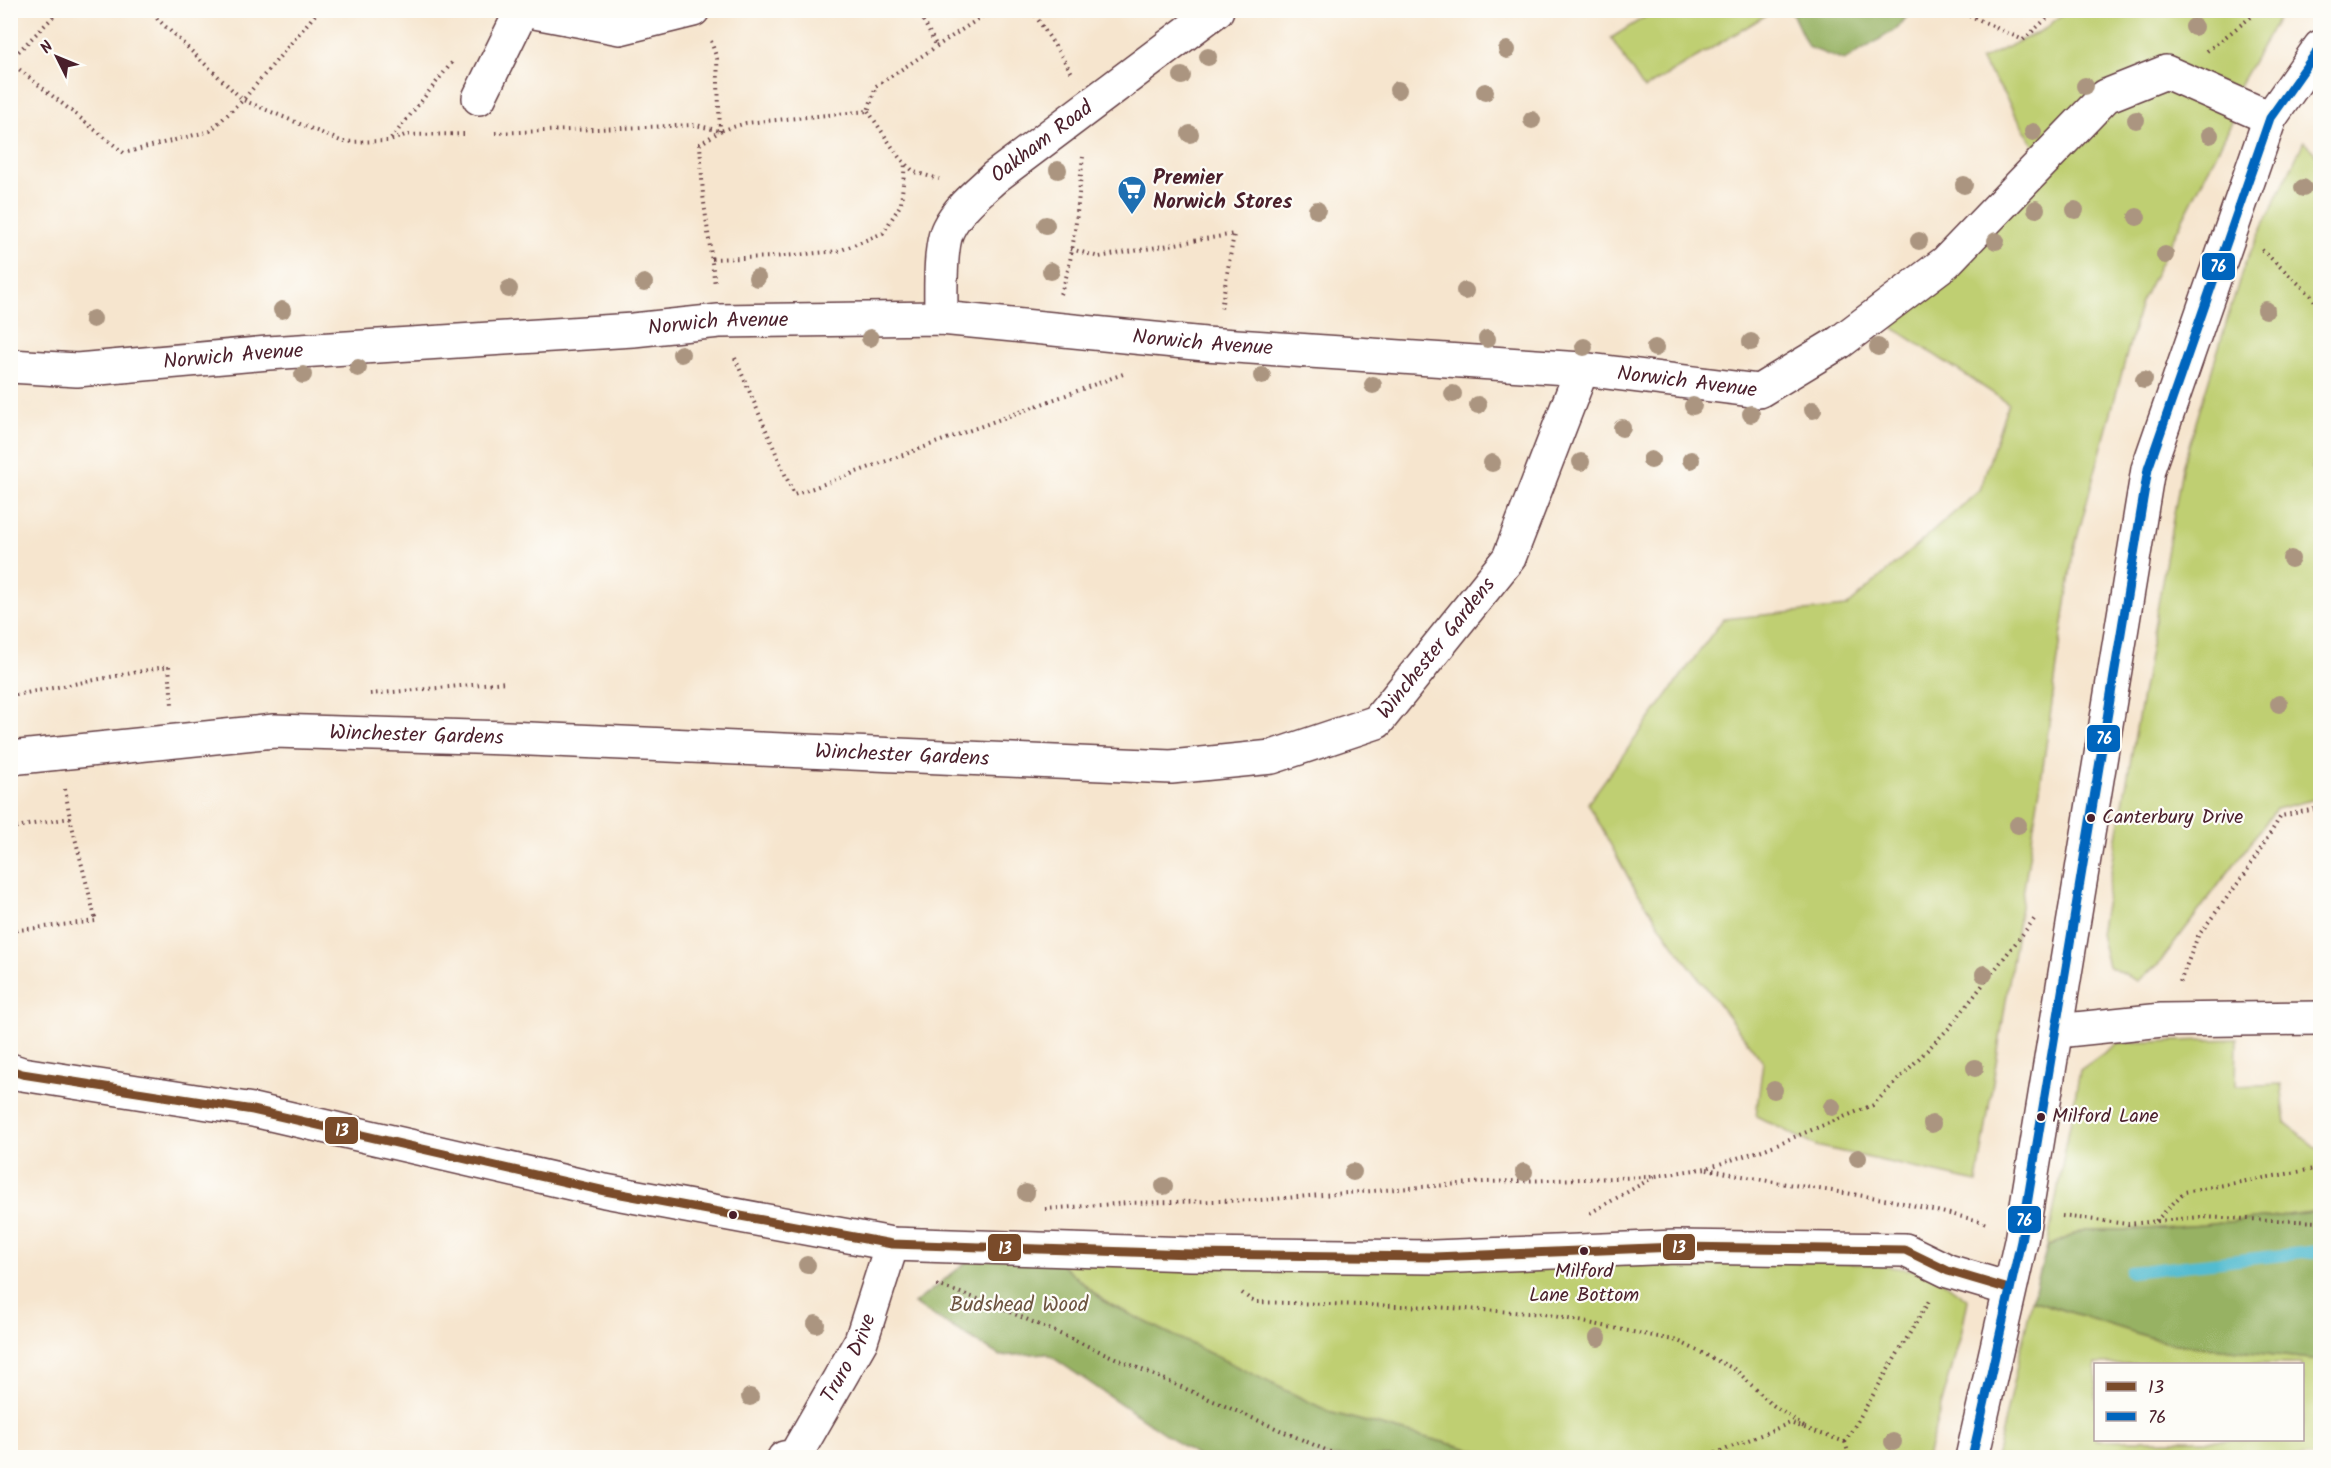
<svg xmlns="http://www.w3.org/2000/svg" width="2331" height="1468" font-family="Kalam,sans-serif">
	<style>
		.green { fill: #bfcf72; stroke: #84774e; stroke-width: 1.5; fill-rule: evenodd }
		.forest { fill: #97b264; stroke: #706848; stroke-width: 1.5 }
		.lines { fill: none; stroke-linecap: round; stroke-linejoin: round }
		.stream { stroke: #53bcd0; stroke-width: 12 }
		.minor-casing { stroke: #643d43; stroke-width: 36 }
		.tertiary-casing { stroke: #643d43; stroke-width: 36 }
		.path { stroke: #643d43; stroke-width: 4; stroke-dasharray: 1.5 4.5; stroke-linecap: butt }
		.minor { stroke: #fff; stroke-width: 33 }
		.tertiary { stroke: #fff; stroke-width: 33 }
		.bus-1-casing { stroke: #fdfcf7; stroke-width: 14 }
		.bus-2-casing { stroke: #fdfcf7; stroke-width: 14 }
		.bus-1 { stroke: #7a4b2a; stroke-width: 9 }
		.bus-2 { stroke: #0065bd; stroke-width: 9 }
		.tree { fill: #ab9580 }
		.bus-dot { fill: #4a1f2b; stroke: #fdfcf7; stroke-width: 2 }
		.labels { text-anchor: middle; dominant-baseline: central; stroke-width: 4.5; stroke-linejoin: round; paint-order: stroke }
		.bus-label { font-size: 20px; fill: #4a1f2b; stroke: #fdfcf7; text-anchor: start }
		.street-label { font-size: 21px; fill: #4a1f2b; stroke: #fdfcf7 }
		.poi-label { font-size: 21px; font-weight: bold; fill: #4a1f2b; stroke: #fdfcf7; text-anchor: start }
		.park-label { font-size: 21px; fill: #6d5440; stroke: #fdfcf7 }
		.line-badge { stroke: #fdfcf7; stroke-width: 2 }
		.badge-label { font-size: 16px; text-anchor: middle; font-weight: bold; fill: #fff }
	</style>
	<rect width="100%" height="100%" fill="#fdfcf7"/>
	<filter id="ink" filterUnits="userSpaceOnUse"><feTurbulence type="fractalNoise" baseFrequency=".0167" numOctaves="2"/><feDisplacementMap in="SourceGraphic" scale="12" xChannelSelector="R" yChannelSelector="G"/><feConvolveMatrix kernelMatrix="1 2 1 2 8 2 1 2 1" color-interpolation-filters="sRGB"/></filter>
	<filter id="wash" filterUnits="userSpaceOnUse"><feTurbulence type="fractalNoise" baseFrequency=".008" numOctaves="4" result="noise"/><feDisplacementMap in="SourceGraphic" scale="24" xChannelSelector="R" yChannelSelector="G"/><feGaussianBlur stdDeviation="1.35" result="paint"/><feColorMatrix in="noise" values="0 0 0 0 0 0 0 0 0 0 0 0 0 0 0 0 0 1.4 0 .05"/><feComposite in="paint" operator="in"/></filter>
	<g filter="url(#wash)">
		<rect width="100%" height="100%" fill="#f6e5ce"/>
		<!-- green -->
		<path class="green" d="M 1656,10 L 1773,10 L 1773,11 L 1644,89 L 1611,38 Z
			M 2066,11 L 2282,11 L 2237,89 L 2166,62 L 2038,153 L 1999,86 L 1980,60 L 2045,29 Z
			M 2166,83 L 2236,114 L 2141,302 L 2073,553 L 2040,788 L 1977,1182 L 1816,1146 L 1756,1116 L 1763,1062 L 1673,944 L 1632,884 L 1588,803 L 1723,619 L 1846,607 L 1980,490 L 2008,403 L 1889,325 L 2114,106 Z
			M 2304,141 L 2320,159 L 2320,452 L 2311,468 L 2320,475 L 2320,798 L 2276,809 L 2158,965 L 2137,981 L 2108,966 L 2100,934 L 2182,468 L 2243,268 Z
			M 2237,1039 L 2236,1086 L 2281,1084 L 2286,1123 L 2320,1150 L 2320,1211 L 2204,1225 L 2133,1230 L 2084,1230 L 2047,1247 L 2080,1070 L 2118,1043 Z
			M 1051,1256 L 1712,1259 L 1866,1264 L 1930,1272 L 1968,1300 L 1961,1335 L 1927,1457 L 1809,1458 L 1808,1454 L 1803,1458 L 1500,1457 L 1332,1413 L 1105,1302 Z
			M 2032,1300 L 2168,1343 L 2320,1360 L 2320,1457 L 1996,1458 ZM 2096,1364 L 2302,1364 L 2302,1440 L 2096,1440 Z"/>
		<!-- forest -->
		<path class="forest" d="M 1791,11 L 1911,11 L 1898,28 L 1844,61 L 1808,47 Z
			M 2320,1211 L 2320,1360 L 2168,1343 L 2032,1300 L 2047,1247 L 2084,1230 L 2133,1230 L 2204,1225 Z
			M 978,1253 L 1051,1256 L 1105,1302 L 1332,1413 L 1500,1457 L 1199,1457 L 1046,1353 L 1000,1356 L 914,1304 Z"/>
		<g class="lines">
			<!-- stream -->
			<path class="stream" d="M 2130,1272 L 2320,1251"/>
		</g>
	</g>
	<g filter="url(#ink)">
		<g class="lines">
			<!-- minor casing -->
			<g class="minor-casing">
				<g id="minor">
					<path d="M 524,10 L 620,28 L 693,10"/>
					<path d="M 479,98 L 522,10"/>
					<path id="s1" d="M 941,318 C 941,296 939,247 948,229 C 958,208 979,192 995,177 L 1217,10"/>
					<path id="s2" d="M 10,366 L 77,370 L 268,353 L 633,330 L 719,321 L 941,318 L 1205,344 L 1582,369 L 1759,391 L 1840,342 L 1946,262 L 2106,96 L 2166,72 L 2270,118"/>
					<path id="s3" d="M 10,758 L 274,731 L 507,738 L 1171,767 L 1272,757 L 1377,722 L 1509,558 L 1582,369"/>
					<path d="M 2057,1031 L 2162,1020 L 2320,1018"/>
					<path d="M 10,1070 L 22,1074 L 253,1110 L 605,1191 L 892,1244 L 1191,1254 L 1434,1257 L 1676,1247 L 1905,1250 L 1948,1271 L 2009,1289"/>
					<path id="s4" d="M 784,1458 L 795,1456 L 861,1341 L 892,1244"/>
				</g>
			</g>
			<!-- tertiary casing -->
			<g class="tertiary-casing">
				<path id="tertiary" d="M 1972,1458 L 2021,1241 L 2148,469 L 2270,118 L 2320,47"/>
			</g>
			<!-- path -->
			<path class="path" d="M 148,10 L 243,100 L 343,142 L 390,141 L 405,135 L 467,134
				M 918,10 L 936,45
				M 1032,10 L 1072,73
				M 1958,10 L 2023,40 L 2056,10
				M 711,41 L 717,59 L 720,131 L 700,144 L 703,195 L 715,285
				M 2207,51 L 2260,10
				M 10,60 L 60,10
				M 10,62 L 124,153 L 210,131 L 243,100 L 319,10
				M 868,111 L 899,157 L 914,172 L 939,179
				M 495,133 L 696,125 L 720,131 L 746,123 L 868,111 L 876,86 L 992,10
				M 391,139 L 454,60
				M 1071,249 L 1099,257 L 1234,234 L 1221,309
				M 2262,250 L 2313,297 L 2320,314
				M 712,259 L 773,257 L 839,251 L 883,233 L 901,204 L 905,164
				M 1060,294 C 1075,262 1078,195 1083,157
				M 735,358 L 794,495 L 1123,374
				M 2320,446 L 2319,458 L 2320,460
				M 370,694 L 506,682
				M 10,696 L 169,666 L 172,705
				M 65,789 L 70,818
				M 10,828 L 70,818 L 96,921 L 10,931
				M 2180,982 L 2198,936 L 2245,874 L 2281,816 L 2320,808
				M 1707,1169 L 1768,1181 L 1890,1200 L 1980,1221 L 1988,1225
				M 1045,1209 L 1129,1203 L 1260,1200 L 1484,1182 L 1649,1177 L 1707,1168 L 1765,1149 L 1873,1105 L 1949,1028 L 2036,917
				M 1590,1213 L 1654,1177
				M 2062,1216 L 2128,1224 L 2200,1217 L 2320,1222
				M 2156,1221 L 2184,1192 L 2320,1168
				M 937,1285 L 987,1302 L 1344,1458
				M 1242,1293 L 1254,1302 L 1434,1307 L 1544,1314 L 1678,1341 L 1736,1370 L 1770,1403 L 1804,1427
				M 1845,1442 L 1929,1301
				M 1845,1442 L 1850,1458
				M 1704,1458 L 1790,1423 L 1845,1442"/>
			<!-- minor -->
			<use href="#minor" class="minor"/>
			<!-- tertiary -->
			<use href="#tertiary" class="tertiary"/>
			<!-- bus-1 casing -->
			<g class="bus-1-casing">
				<path id="bus-1" d="M 10,1070 L 22,1074 L 253,1110 L 605,1191 L 892,1244 L 1191,1254 L 1434,1257 L 1676,1247 L 1905,1250 L 1948,1271 L 2009,1289"/>
			</g>
			<!-- bus-2 casing -->
			<g class="bus-2-casing">
				<path id="bus-2" d="M 1972,1458 L 2021,1241 L 2148,469 L 2270,118 L 2320,47"/>
			</g>
			<!-- bus-1 -->
			<use href="#bus-1" class="bus-1"/>
			<!-- bus-2 -->
			<use href="#bus-2" class="bus-2"/>
		</g>
		<!-- trees -->
		<g class="tree">
			<circle cx="2194" cy="27" r="9"/>
			<circle cx="1507" cy="50" r="9"/>
			<circle cx="1208" cy="57" r="9"/>
			<circle cx="1182" cy="76" r="9"/>
			<circle cx="2085" cy="86" r="9"/>
			<circle cx="1398" cy="90" r="9"/>
			<circle cx="1485" cy="92" r="9"/>
			<circle cx="1532" cy="120" r="9"/>
			<circle cx="2136" cy="120" r="9"/>
			<circle cx="2033" cy="132" r="9"/>
			<circle cx="1190" cy="134" r="9"/>
			<circle cx="2210" cy="135" r="9"/>
			<circle cx="1058" cy="170" r="9"/>
			<circle cx="1964" cy="185" r="9"/>
			<circle cx="2303" cy="188" r="9"/>
			<circle cx="2036" cy="209" r="9"/>
			<circle cx="1317" cy="210" r="9"/>
			<circle cx="2075" cy="210" r="9"/>
			<circle cx="2137" cy="217" r="9"/>
			<circle cx="1046" cy="225" r="9"/>
			<circle cx="1919" cy="241" r="9"/>
			<circle cx="1996" cy="241" r="9"/>
			<circle cx="2165" cy="255" r="9"/>
			<circle cx="1051" cy="271" r="9"/>
			<circle cx="757" cy="278" r="9"/>
			<circle cx="644" cy="283" r="9"/>
			<circle cx="509" cy="289" r="9"/>
			<circle cx="1465" cy="291" r="9"/>
			<circle cx="282" cy="310" r="9"/>
			<circle cx="2266" cy="310" r="9"/>
			<circle cx="93" cy="319" r="9"/>
			<circle cx="870" cy="338" r="9"/>
			<circle cx="1487" cy="339" r="9"/>
			<circle cx="1751" cy="342" r="9"/>
			<circle cx="1584" cy="347" r="9"/>
			<circle cx="1878" cy="347" r="9"/>
			<circle cx="1655" cy="348" r="9"/>
			<circle cx="681" cy="354" r="9"/>
			<circle cx="358" cy="368" r="9"/>
			<circle cx="303" cy="375" r="9"/>
			<circle cx="1262" cy="376" r="9"/>
			<circle cx="2144" cy="380" r="9"/>
			<circle cx="1373" cy="385" r="9"/>
			<circle cx="1453" cy="394" r="9"/>
			<circle cx="1478" cy="405" r="9"/>
			<circle cx="1693" cy="406" r="9"/>
			<circle cx="1813" cy="410" r="9"/>
			<circle cx="1751" cy="414" r="9"/>
			<circle cx="1622" cy="428" r="9"/>
			<circle cx="1651" cy="460" r="9"/>
			<circle cx="1691" cy="460" r="9"/>
			<circle cx="1581" cy="462" r="9"/>
			<circle cx="1492" cy="463" r="9"/>
			<circle cx="2291" cy="559" r="9"/>
			<circle cx="2279" cy="704" r="9"/>
			<circle cx="2018" cy="825" r="9"/>
			<circle cx="1984" cy="974" r="9"/>
			<circle cx="1975" cy="1068" r="9"/>
			<circle cx="1774" cy="1090" r="9"/>
			<circle cx="1832" cy="1107" r="9"/>
			<circle cx="1932" cy="1124" r="9"/>
			<circle cx="1858" cy="1158" r="9"/>
			<circle cx="1353" cy="1172" r="9"/>
			<circle cx="1524" cy="1172" r="9"/>
			<circle cx="1164" cy="1186" r="9"/>
			<circle cx="1026" cy="1193" r="9"/>
			<circle cx="807" cy="1265" r="9"/>
			<circle cx="816" cy="1324" r="9"/>
			<circle cx="1598" cy="1338" r="9"/>
			<circle cx="750" cy="1397" r="9"/>
			<circle cx="1893" cy="1442" r="9"/>
		</g>
	</g>
	<!-- icons -->
	<defs>
		<g id="supermarket-pin" transform="scale(1.5)"><path d="M0 17L-7.5 6A9.5 9.5 0 1 1 7.5 6Z" fill="#1f6fb2" stroke="#fdfcf7"/><path d="M-6-5.5h2.5l.6 2H6L4.5 2H-2.5L-4.4-4H-6ZM-1.5 3.2a1.3 1.3 0 1 0 .1 0ZM3 3.2a1.3 1.3 0 1 0 .1 0Z" fill="#fff"/></g>
	</defs>
	<g fill-rule="evenodd">
		<use href="#supermarket-pin" x="1132" y="190"/>
	</g>
	<!-- markers -->
	<g class="bus-dot">
		<circle cx="2091" cy="818" r="5"/>
		<circle cx="2041" cy="1117" r="5"/>
		<circle cx="733" cy="1215" r="5"/>
		<circle cx="1584" cy="1251" r="5"/>
	</g>
	<g class="labels">
		<!-- bus labels -->
		<g class="bus-label">
			<text x="2102" y="818">Canterbury Drive</text>
			<text x="2052" y="1117">Milford Lane</text>
			<text x="1584" y="1272" text-anchor="middle">Milford<tspan x="1584" dy="24">Lane Bottom</tspan></text>
		</g>
		<!-- street labels -->
		<g class="street-label">
			<text stroke="none"><textPath href="#s1" startOffset="219">Oakham Road</textPath></text>
			<text stroke="none"><textPath href="#s2" startOffset="710">Norwich Avenue</textPath></text>
			<text stroke="none"><textPath href="#s2" startOffset="1196">Norwich Avenue</textPath></text>
			<text stroke="none"><textPath href="#s2" startOffset="224">Norwich Avenue</textPath></text>
			<text stroke="none"><textPath href="#s2" startOffset="1682">Norwich Avenue</textPath></text>
			<text stroke="none"><textPath href="#s3" startOffset="1470">Winchester Gardens</textPath></text>
			<text stroke="none"><textPath href="#s3" startOffset="408">Winchester Gardens</textPath></text>
			<text stroke="none"><textPath href="#s3" startOffset="894">Winchester Gardens</textPath></text>
			<text stroke="none"><textPath href="#s4" startOffset="123">Truro Drive</textPath></text>
		</g>
		<!-- poi labels -->
		<g class="poi-label">
			<text x="1153" y="178">Premier<tspan x="1153" dy="24">Norwich Stores</tspan></text>
		</g>
		<!-- park labels -->
		<g class="park-label">
			<text x="1019" y="1305">Budshead Wood</text>
		</g>
	</g>
	<g class="line-badge">
		<rect x="2201" y="252" width="35" height="29" rx="6" fill="#0065bd"/>
		<rect x="2086" y="724" width="35" height="29" rx="6" fill="#0065bd"/>
		<rect x="324" y="1116" width="35" height="29" rx="6" fill="#7a4b2a"/>
		<rect x="2007" y="1205" width="35" height="29" rx="6" fill="#0065bd"/>
		<rect x="1662" y="1233" width="34" height="28" rx="6" fill="#7a4b2a"/>
		<rect x="987" y="1233" width="35" height="29" rx="6" fill="#7a4b2a"/>
	</g>
	<g class="badge-label">
		<text x="2218" y="272">76</text>
		<text x="2104" y="744">76</text>
		<text x="342" y="1136">13</text>
		<text x="2024" y="1226">76</text>
		<text x="1679" y="1253">13</text>
		<text x="1005" y="1254">13</text>
	</g>
	<!-- margin -->
	<rect width="2331" height="1468" fill="none" stroke="#fdfcf7" stroke-width="36"/>
	<!-- legend -->
	<rect x="2094" y="1363" width="210" height="78" fill="#fdfcf7" stroke="#b5a4a5" stroke-width="1.5"/>
	<rect x="2106" y="1382" width="30" height="9" fill="#7a4b2a" stroke="#b5a4a5" stroke-width="1.5"/>
	<text x="2148" y="1393" font-size="18" fill="#4a1f2b">13</text>
	<rect x="2106" y="1412" width="30" height="9" fill="#0065bd" stroke="#b5a4a5" stroke-width="1.5"/>
	<text x="2148" y="1423" font-size="18" fill="#4a1f2b">76</text>
	<!-- north arrow -->
	<g transform="translate(57 57) rotate(313)" stroke="#fdfcf7" stroke-width="4.5" paint-order="stroke">
	<path d="M0-4.5L10 22L0 15L-10 22Z" fill="#4a1f2b"/>
	<text y="-9" font-size="16" font-weight="bold" text-anchor="middle" fill="#4a1f2b">N</text>
	</g>
</svg>
